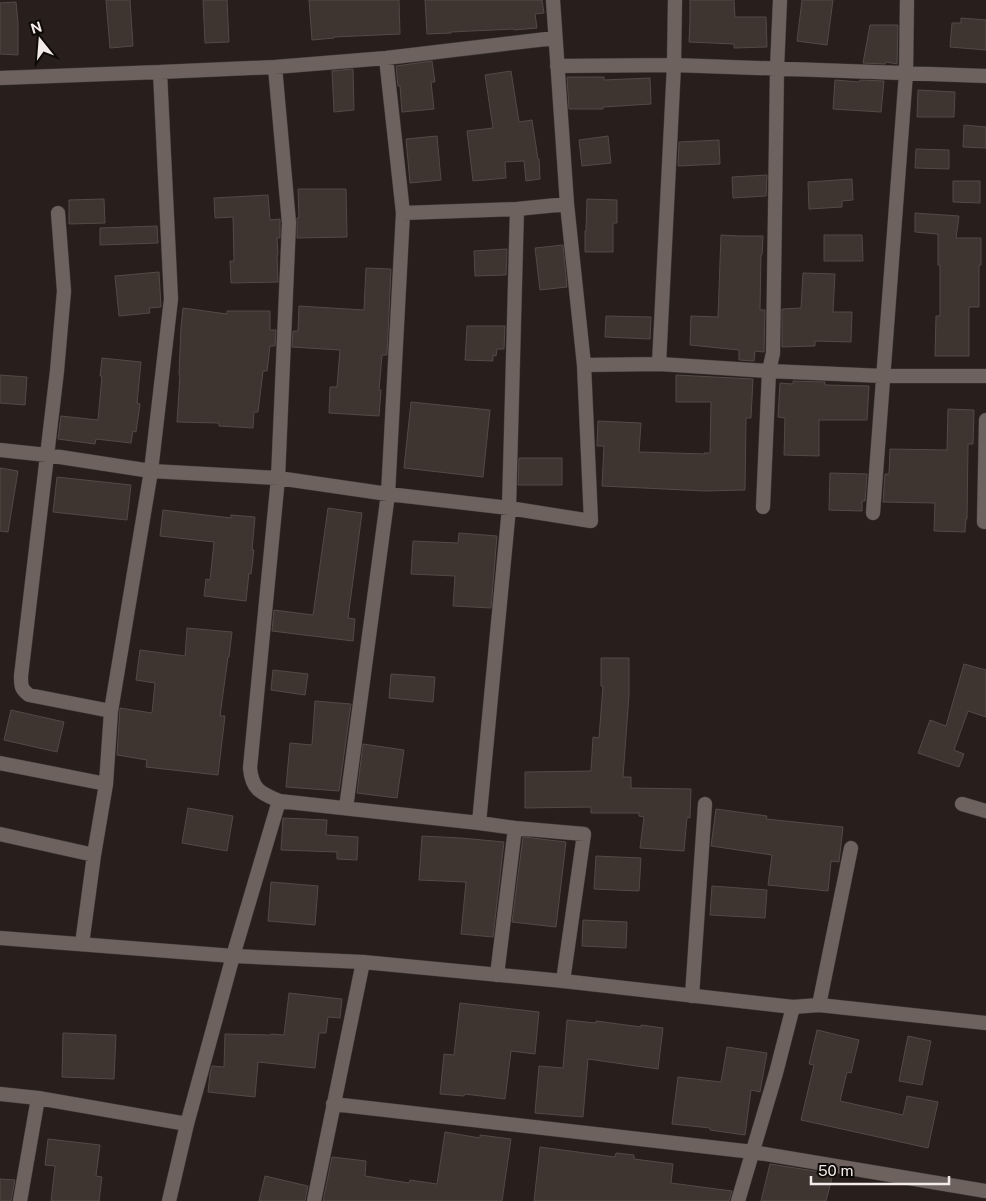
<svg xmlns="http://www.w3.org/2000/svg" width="986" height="1201" font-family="'Public Sans',sans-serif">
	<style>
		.building { fill: #3e3430; stroke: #534945 }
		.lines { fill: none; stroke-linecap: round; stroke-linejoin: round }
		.minor-casing { stroke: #423b38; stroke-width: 15 }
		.tertiary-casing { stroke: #423b38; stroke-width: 15 }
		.minor { stroke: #6d625d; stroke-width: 14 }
		.tertiary { stroke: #6d625d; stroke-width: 14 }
	</style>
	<rect width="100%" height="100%" fill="#281f1c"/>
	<!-- building -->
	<path class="building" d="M 106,0 L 130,0 L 133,46 L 110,48 Z
		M 203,0 L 227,0 L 229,42 L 205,43 Z
		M 309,0 L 399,0 L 400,34 L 334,37 L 334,38 L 312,40 Z
		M 425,0 L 542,0 L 544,13 L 535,14 L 537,28 L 514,30 L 514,29 L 451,32 L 451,33 L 427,34 Z
		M 690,0 L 734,0 L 735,17 L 766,17 L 767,47 L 734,48 L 734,44 L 689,42 L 690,20 Z
		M 802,0 L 833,0 L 827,45 L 797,41 Z
		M 16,2 L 18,23 L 18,55 L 0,54 L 0,3 Z
		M 961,18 L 986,20 L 986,50 L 950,47 L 952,23 L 961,23 Z
		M 870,25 L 898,25 L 897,64 L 886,62 L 885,64 L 863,63 Z
		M 432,61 L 435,82 L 431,82 L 434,109 L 402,112 L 400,86 L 398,86 L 396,66 Z
		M 353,69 L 354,110 L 334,112 L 332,71 Z
		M 511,71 L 519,122 L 532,120 L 538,159 L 539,159 L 540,179 L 526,181 L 524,161 L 505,162 L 506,178 L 473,181 L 467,131 L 493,128 L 485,75 Z
		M 567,77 L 604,77 L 604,80 L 650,78 L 651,104 L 603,107 L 603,109 L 569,109 Z
		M 835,80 L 859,82 L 860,80 L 884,81 L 881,112 L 833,109 Z
		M 918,90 L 955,92 L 954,117 L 917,117 Z
		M 964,125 L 986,127 L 986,148 L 963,147 Z
		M 437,136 L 441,180 L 410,183 L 406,139 Z
		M 608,136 L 611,163 L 582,166 L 579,140 Z
		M 719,140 L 720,164 L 678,166 L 679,142 Z
		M 916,149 L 949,150 L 949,169 L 915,168 Z
		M 767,175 L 766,196 L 733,198 L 732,177 Z
		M 852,179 L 853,200 L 842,201 L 842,207 L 809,209 L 808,182 Z
		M 953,181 L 980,181 L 980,203 L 953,202 Z
		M 298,189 L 346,189 L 347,237 L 297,238 L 297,218 L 299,218 Z
		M 268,195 L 270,220 L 280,219 L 280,238 L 277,238 L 278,255 L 277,255 L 278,282 L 231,283 L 230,261 L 234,261 L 233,217 L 215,218 L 214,198 Z
		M 104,199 L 105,223 L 69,224 L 69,200 Z
		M 587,199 L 617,200 L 617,223 L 613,223 L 613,252 L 585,252 L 585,231 L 586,231 Z
		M 915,213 L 959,216 L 956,238 L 981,238 L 981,265 L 979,265 L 979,307 L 969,307 L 969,356 L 935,356 L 936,316 L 940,316 L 940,265 L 938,265 L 938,234 L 915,232 Z
		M 157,226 L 158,243 L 100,245 L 100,228 Z
		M 721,235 L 739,236 L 763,236 L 762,255 L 761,255 L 760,310 L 765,310 L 764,352 L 755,351 L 754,361 L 739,360 L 739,350 L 690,345 L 691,316 L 718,317 Z
		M 824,235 L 862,235 L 863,261 L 824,261 Z
		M 563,245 L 567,287 L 540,290 L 535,248 Z
		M 507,249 L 506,275 L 475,276 L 474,251 Z
		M 366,268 L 391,269 L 387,355 L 382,355 L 379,390 L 381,390 L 379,416 L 329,413 L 330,387 L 337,387 L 340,350 L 292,347 L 293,331 L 298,331 L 299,306 L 364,310 Z
		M 159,272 L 161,307 L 149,308 L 150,313 L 119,316 L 115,276 Z
		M 803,273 L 835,274 L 833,312 L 852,312 L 851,342 L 815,341 L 815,346 L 782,347 L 782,309 L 801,308 Z
		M 183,308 L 227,314 L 227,311 L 270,311 L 270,330 L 276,330 L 275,346 L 270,346 L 267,371 L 263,371 L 258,412 L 254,412 L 253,428 L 219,426 L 219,423 L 177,422 L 180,375 L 179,375 L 181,327 Z
		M 606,316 L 651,317 L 650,339 L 605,337 Z
		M 467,326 L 505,326 L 504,349 L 497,349 L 496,356 L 493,355 L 493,361 L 465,360 Z
		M 102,358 L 141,362 L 137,403 L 140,404 L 136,432 L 133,431 L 131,443 L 96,439 L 95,444 L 58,439 L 61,416 L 98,420 L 102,376 L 100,376 Z
		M 0,375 L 27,377 L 25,405 L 0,403 Z
		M 676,375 L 753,379 L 751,418 L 746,418 L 745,490 L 705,491 L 602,486 L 604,446 L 597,446 L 598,421 L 641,423 L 639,452 L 705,454 L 704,453 L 710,453 L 711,402 L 676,402 Z
		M 793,381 L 825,382 L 825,385 L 869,386 L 867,420 L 819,420 L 819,456 L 784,455 L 785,418 L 778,417 L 780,383 L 793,384 Z
		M 411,402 L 490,410 L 483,477 L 404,468 Z
		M 948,409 L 974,410 L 973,444 L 968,444 L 967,519 L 966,519 L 965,532 L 934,531 L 935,503 L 883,502 L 885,474 L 889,474 L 890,449 L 947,450 Z
		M 519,458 L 562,458 L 562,485 L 518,485 Z
		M 0,468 L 18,471 L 8,532 L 0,531 Z
		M 830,473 L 867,474 L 865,501 L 862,501 L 862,511 L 829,510 Z
		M 57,477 L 131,485 L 127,520 L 53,512 Z
		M 328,508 L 362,513 L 348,618 L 355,619 L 353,641 L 272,631 L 274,610 L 313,615 Z
		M 163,510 L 231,518 L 231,515 L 255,517 L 252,550 L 254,550 L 251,574 L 249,573 L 246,601 L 204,596 L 206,579 L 210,580 L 214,542 L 160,536 Z
		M 459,533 L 497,536 L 491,608 L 453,606 L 455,576 L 411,574 L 413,541 L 458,543 Z
		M 187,628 L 232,632 L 229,657 L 228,657 L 220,716 L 225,716 L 218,775 L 146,767 L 147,760 L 117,755 L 120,708 L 152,713 L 155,683 L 136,680 L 140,650 L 185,656 Z
		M 601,658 L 629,658 L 629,695 L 623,777 L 631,777 L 631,788 L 691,789 L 690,818 L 687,817 L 684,851 L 640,848 L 644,817 L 639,816 L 639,813 L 591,813 L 591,807 L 525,808 L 525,772 L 591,771 L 593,737 L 599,738 L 603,686 L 601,686 Z
		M 964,664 L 986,670 L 986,717 L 968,711 L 954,750 L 964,754 L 959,767 L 918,753 L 930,720 L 946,726 Z
		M 273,670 L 308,674 L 305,695 L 271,690 Z
		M 391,674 L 435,677 L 433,702 L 389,698 Z
		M 315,701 L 351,704 L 339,791 L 286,787 L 290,743 L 312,745 Z
		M 11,710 L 64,722 L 57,752 L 4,740 Z
		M 363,744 L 404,750 L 397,798 L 357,793 Z
		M 188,808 L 233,816 L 227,851 L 182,843 Z
		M 716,809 L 767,816 L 766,819 L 843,827 L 839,862 L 831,861 L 828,891 L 768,885 L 772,855 L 711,846 Z
		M 283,818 L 327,820 L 326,835 L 358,837 L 357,860 L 337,859 L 337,852 L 281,850 Z
		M 422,836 L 461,838 L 504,842 L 493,937 L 461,934 L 466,882 L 419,880 Z
		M 523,837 L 566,842 L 556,927 L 512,922 Z
		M 596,856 L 641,858 L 639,891 L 594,889 Z
		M 271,882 L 318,886 L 315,925 L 268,921 Z
		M 712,886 L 767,890 L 765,918 L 710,915 Z
		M 583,920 L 627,922 L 626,948 L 582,946 Z
		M 289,993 L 342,999 L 340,1018 L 328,1017 L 326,1033 L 319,1033 L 315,1068 L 258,1062 L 255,1097 L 208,1092 L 210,1074 L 212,1066 L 224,1067 L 225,1034 L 270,1035 L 271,1034 L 284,1035 Z
		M 460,1003 L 539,1012 L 535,1054 L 511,1051 L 505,1099 L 465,1094 L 464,1096 L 440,1094 L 444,1054 L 454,1055 Z
		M 567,1020 L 596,1023 L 596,1021 L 641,1027 L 641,1025 L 663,1028 L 658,1069 L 588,1059 L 583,1117 L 535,1113 L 539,1066 L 563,1068 Z
		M 817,1030 L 859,1040 L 851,1073 L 847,1072 L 840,1101 L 903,1115 L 907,1096 L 938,1102 L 928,1148 L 801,1120 L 814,1065 L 809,1064 Z
		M 63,1033 L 116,1035 L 114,1079 L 62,1077 Z
		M 908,1036 L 931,1041 L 922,1085 L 899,1081 Z
		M 727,1047 L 767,1053 L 760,1092 L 751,1090 L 745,1135 L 710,1130 L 710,1128 L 672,1124 L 678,1077 L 721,1082 Z
		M 445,1132 L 480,1138 L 480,1135 L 511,1139 L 502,1201 L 323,1201 L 332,1157 L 366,1161 L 365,1176 L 409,1183 L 410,1180 L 437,1184 Z
		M 48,1139 L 100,1145 L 96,1176 L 102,1177 L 99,1201 L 51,1201 L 55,1166 L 45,1165 Z
		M 540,1147 L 615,1157 L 616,1153 L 634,1155 L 634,1159 L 673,1164 L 671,1183 L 732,1191 L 729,1201 L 534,1201 Z
		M 770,1164 L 833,1174 L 826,1201 L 761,1201 Z
		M 265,1176 L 308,1186 L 305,1201 L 259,1201 Z
		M 0,1179 L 15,1180 L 11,1201 L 0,1201 Z"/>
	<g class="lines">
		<!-- minor casing -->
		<g class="minor-casing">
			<path id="minor" d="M 553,0 L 567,204 L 584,365 L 659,364 L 769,371 L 883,376 L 986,376
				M 557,66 L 674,65 L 986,76
				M 275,67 L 289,223 L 278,478 L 250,768 C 252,790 261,793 279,801
				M 0,78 L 160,72
				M 58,213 L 64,291 L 57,371 L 21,676 C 21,686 21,689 29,695 L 111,711
				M 403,213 L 517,209
				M 659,364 L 674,65 L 675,0
				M 0,450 L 47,455 L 151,471 L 171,299 L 160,72 L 275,67 L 386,58 L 555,38
				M 763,507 L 769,371 L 773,353 L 777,69 L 780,0
				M 873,513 L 906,73 L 907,0
				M 984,522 L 986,420
				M 0,763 L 106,784
				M 962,804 L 986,811
				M 346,808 L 388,494 L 403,213 L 386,58
				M 479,823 L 515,828 L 584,834 L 563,981
				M 0,834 L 94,855
				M 82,944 L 94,855 L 106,784 L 111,711 L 151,471 L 278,478 L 388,494 L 509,508 L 591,521 L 584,365
				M 497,975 L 515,828
				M 692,996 L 705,804
				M 819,1005 L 851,848
				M 0,1094 L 38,1098
				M 333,1104 L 753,1152 L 986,1191
				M 20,1201 L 38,1098 L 187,1124
				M 169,1201 L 187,1124 L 233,956 L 279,801 L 479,823 L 509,508 L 517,209 L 567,204
				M 314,1201 L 363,962
				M 738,1201 L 776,1073 L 793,1007"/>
		</g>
		<!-- tertiary casing -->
		<g class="tertiary-casing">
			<path id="tertiary" d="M 0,938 L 233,956 L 363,962 L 563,981 L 793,1007 L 819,1005 L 986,1023"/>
		</g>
		<!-- minor -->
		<use href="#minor" class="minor"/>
		<!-- tertiary -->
		<use href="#tertiary" class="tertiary"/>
	</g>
	<!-- north arrow -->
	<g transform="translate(40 40) rotate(343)" stroke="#0e0a08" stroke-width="4" paint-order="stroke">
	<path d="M0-4L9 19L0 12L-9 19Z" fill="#f2ebe9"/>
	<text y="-8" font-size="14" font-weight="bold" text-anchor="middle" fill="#f2ebe9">N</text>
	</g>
	<!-- scale -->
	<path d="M811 1176v8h138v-8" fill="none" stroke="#f2ebe9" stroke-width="2.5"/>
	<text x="818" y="1176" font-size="15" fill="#f2ebe9" stroke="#0e0a08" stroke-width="4" paint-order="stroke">50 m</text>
</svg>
